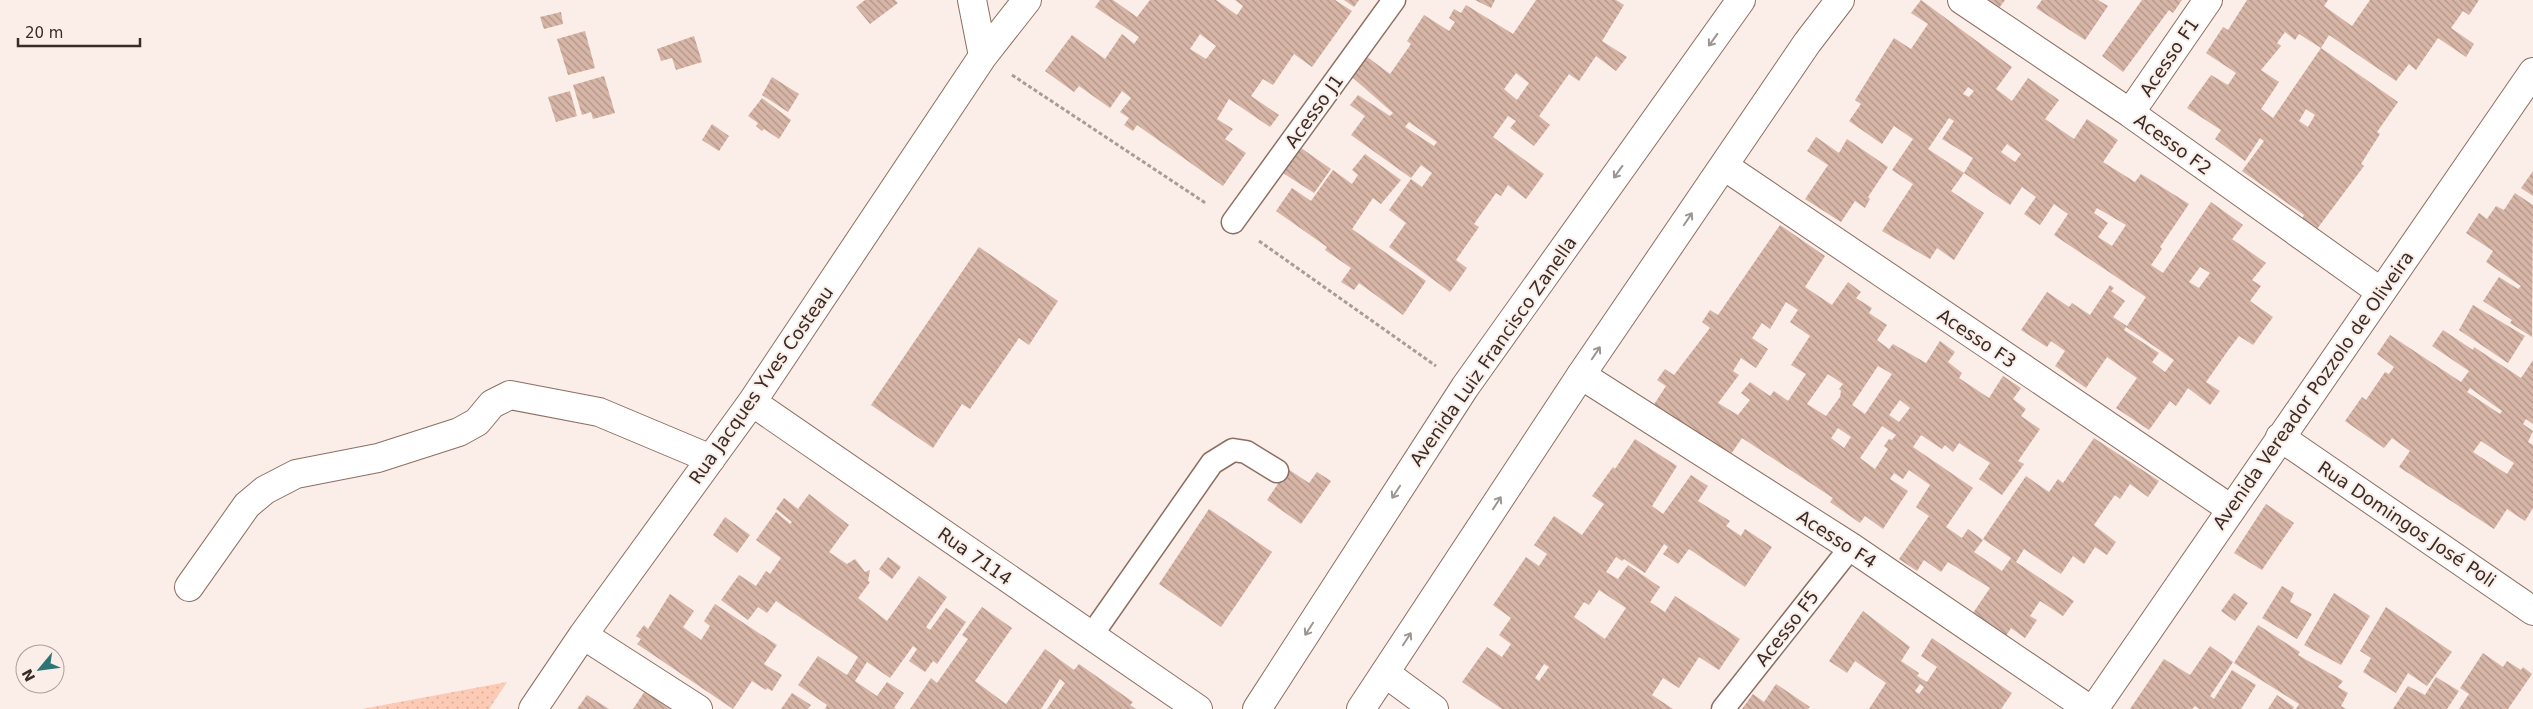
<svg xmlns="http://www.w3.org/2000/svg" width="2533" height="709" font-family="'DejaVu Sans',sans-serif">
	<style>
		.park { fill: url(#park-dots) }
		.building { fill: url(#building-back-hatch); fill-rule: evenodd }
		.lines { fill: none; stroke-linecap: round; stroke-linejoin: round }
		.lane-casing { stroke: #8d6f62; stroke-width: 25 }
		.street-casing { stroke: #8d6f62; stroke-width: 30 }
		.secondary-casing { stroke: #8d6f62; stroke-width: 30 }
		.path { stroke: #a99c96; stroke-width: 3; stroke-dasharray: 4 2.5; stroke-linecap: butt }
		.lane { stroke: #fff; stroke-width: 22 }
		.street { stroke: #fff; stroke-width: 28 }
		.secondary { stroke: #fff; stroke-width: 28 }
		.oneway { stroke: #9c9692 }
		.labels { text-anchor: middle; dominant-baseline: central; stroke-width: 4; stroke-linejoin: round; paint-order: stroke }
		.street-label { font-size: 18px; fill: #382c26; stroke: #fbede7 }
	</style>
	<defs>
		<pattern id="park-dots" width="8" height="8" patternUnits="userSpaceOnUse" patternTransform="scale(1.25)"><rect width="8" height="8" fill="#fdcbb5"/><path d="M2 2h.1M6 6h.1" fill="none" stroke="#daae9c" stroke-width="1.8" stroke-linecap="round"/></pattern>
		<pattern id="building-back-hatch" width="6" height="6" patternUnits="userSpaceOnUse" patternTransform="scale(1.25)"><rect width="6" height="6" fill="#d7b6a7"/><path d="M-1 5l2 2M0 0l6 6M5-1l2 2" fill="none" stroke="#af9488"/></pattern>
	</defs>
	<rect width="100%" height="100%" fill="#fbede7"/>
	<!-- park -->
	<path class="park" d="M 507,682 L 489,709 L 362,709 Z"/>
	<!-- building -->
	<path class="building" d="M 865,0 L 895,0 L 898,3 L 870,24 L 856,7 Z
		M 1100,0 L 1113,0 L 1137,17 L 1150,0 L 1216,0 L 1237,15 L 1243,6 L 1235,0 L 1335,0 L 1352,11 L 1312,67 L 1294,54 L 1273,85 L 1263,79 L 1251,96 L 1279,115 L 1270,127 L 1229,99 L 1217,119 L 1233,129 L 1225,139 L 1246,153 L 1223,186 L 1137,125 L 1133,131 L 1124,125 L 1129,118 L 1120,112 L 1131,98 L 1122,91 L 1110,108 L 1079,86 L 1074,92 L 1045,71 L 1072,35 L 1105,59 L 1122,34 L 1134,44 L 1139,37 L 1095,7 ZM 1200,34 L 1216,46 L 1206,59 L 1190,49 Z
		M 1344,0 L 1359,0 L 1354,7 Z
		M 1475,0 L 1495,0 L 1491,8 Z
		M 1536,0 L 1616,0 L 1624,5 L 1602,41 L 1627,57 L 1616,71 L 1596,56 L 1579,81 L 1569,74 L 1539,116 L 1550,125 L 1534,146 L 1510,128 L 1516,121 L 1508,116 L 1493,137 L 1544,174 L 1526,199 L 1508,185 L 1501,196 L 1496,193 L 1474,224 L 1479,227 L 1456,260 L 1467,268 L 1450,292 L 1389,247 L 1406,223 L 1389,210 L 1411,179 L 1422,187 L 1432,173 L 1421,165 L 1411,178 L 1351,135 L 1365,116 L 1350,105 L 1358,95 L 1390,116 L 1393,113 L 1352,77 L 1366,56 L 1390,74 L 1411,44 L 1407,41 L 1424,15 L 1449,31 L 1455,22 L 1449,18 L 1454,9 L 1461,13 L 1466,5 L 1513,34 ZM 1516,73 L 1529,83 L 1517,100 L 1504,89 ZM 1409,122 L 1437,142 L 1434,146 L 1405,127 Z
		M 1921,0 L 2012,67 L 1996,89 L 2012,101 L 2028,78 L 2059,100 L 2045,119 L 2074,139 L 2087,119 L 2118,140 L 2103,162 L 2135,182 L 2141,174 L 2189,204 L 2160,247 L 2162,249 L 2151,265 L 2163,273 L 2211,202 L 2243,225 L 2232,239 L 2266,263 L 2252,280 L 2261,286 L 2250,301 L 2273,317 L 2253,345 L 2239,336 L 2227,352 L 2206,382 L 2220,391 L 2210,405 L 2188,388 L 2176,406 L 2170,401 L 2149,430 L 2116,408 L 2137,378 L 2107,357 L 2086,388 L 2055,366 L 2065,351 L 2051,341 L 2047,347 L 2021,330 L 2047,292 L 2069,307 L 2072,303 L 2090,315 L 2110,285 L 2114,288 L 2111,291 L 2125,301 L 2113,317 L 2127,326 L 2146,297 L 2054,235 L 2068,214 L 2054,204 L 2040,225 L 2024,214 L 2036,197 L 2022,187 L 2010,205 L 1964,173 L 1973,158 L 1942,139 L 1954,121 L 1949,118 L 1928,149 L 1964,173 L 1951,191 L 1984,213 L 1954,260 L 1937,248 L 1930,259 L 1882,231 L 1913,184 L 1892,170 L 1913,139 L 1894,126 L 1882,144 L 1849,121 L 1861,104 L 1855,100 L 1894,38 L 1911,49 L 1928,24 L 1911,13 ZM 1968,87 L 1974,91 L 1969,97 L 1963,94 ZM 2007,144 L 2021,154 L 2015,162 L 2001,152 ZM 2097,208 L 2126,225 L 2112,246 L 2098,237 L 2108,223 L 2094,213 ZM 2200,267 L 2210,273 L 2199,288 L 2189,282 ZM 2126,327 L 2174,360 L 2165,372 L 2152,362 L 2159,353 L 2124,330 Z
		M 1988,0 L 2005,0 L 1999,8 Z
		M 2042,0 L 2098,0 L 2108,6 L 2085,40 L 2036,8 Z
		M 2142,0 L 2182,0 L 2173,13 L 2169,10 L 2123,72 L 2102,56 Z
		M 2247,0 L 2328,0 L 2324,6 L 2352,26 L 2370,0 L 2479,0 L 2469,15 L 2463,11 L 2451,28 L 2474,44 L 2466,57 L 2438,38 L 2416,70 L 2409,64 L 2396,81 L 2329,35 L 2321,48 L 2299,34 L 2295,40 L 2285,32 L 2277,43 L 2281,46 L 2261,70 L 2279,82 L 2261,109 L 2273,118 L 2321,48 L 2398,102 L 2377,132 L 2380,134 L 2361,164 L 2364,166 L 2317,229 L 2302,219 L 2304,215 L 2242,171 L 2264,141 L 2260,138 L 2245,161 L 2215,139 L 2221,130 L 2187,108 L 2211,75 L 2228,85 L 2236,73 L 2206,53 L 2223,27 L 2228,30 ZM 2306,109 L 2315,115 L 2308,127 L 2299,121 Z
		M 561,12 L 563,24 L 544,29 L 540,17 Z
		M 585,31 L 595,68 L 568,75 L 557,39 Z
		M 694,36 L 702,62 L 676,70 L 672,58 L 661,61 L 657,49 Z
		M 604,76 L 615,113 L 593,119 L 591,112 L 582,115 L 573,85 Z
		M 772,77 L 799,94 L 788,112 L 762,95 Z
		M 570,91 L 577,116 L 556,122 L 548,97 Z
		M 762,98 L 791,120 L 779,139 L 764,129 L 762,131 L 756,126 L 758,123 L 748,116 Z
		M 712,124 L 729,136 L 719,151 L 702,140 Z
		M 1816,137 L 1839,153 L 1847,139 L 1888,167 L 1868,197 L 1870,199 L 1865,208 L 1855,201 L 1841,222 L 1805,199 L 1828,165 L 1807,151 Z
		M 1301,148 L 1331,169 L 1314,193 L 1283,173 Z
		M 1365,154 L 1401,180 L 1381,204 L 1373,198 L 1352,229 L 1426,281 L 1403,315 L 1359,283 L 1354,290 L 1341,282 L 1351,268 L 1325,250 L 1327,247 L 1276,211 L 1292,188 L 1311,201 L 1333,170 L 1352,184 L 1358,175 L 1352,170 Z
		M 2533,171 L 2533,196 L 2521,188 Z
		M 2515,193 L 2533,205 L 2532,337 L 2510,323 L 2512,320 L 2483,301 L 2499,277 L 2518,289 L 2521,286 L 2486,262 L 2493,251 L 2466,233 L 2479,213 L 2487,219 L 2496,206 L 2504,210 Z
		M 1780,225 L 1825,256 L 1805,287 L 1832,305 L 1848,282 L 1861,292 L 1856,298 L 1872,308 L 1869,313 L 1887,325 L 1877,340 L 1889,349 L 1893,344 L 1926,363 L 1940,341 L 1955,352 L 1948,362 L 1962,373 L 1959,378 L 1989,398 L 2003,376 L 2021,388 L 2013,399 L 2026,409 L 2021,416 L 2040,429 L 2018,461 L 2024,464 L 2002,495 L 1979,479 L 1990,463 L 1959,443 L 1953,452 L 1945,445 L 1942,449 L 1921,435 L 1913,447 L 1973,488 L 1946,527 L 1962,538 L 1968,529 L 1983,540 L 1974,552 L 2002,571 L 2011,558 L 1983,539 L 2026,476 L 2049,492 L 2058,479 L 2063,483 L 2094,438 L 2159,481 L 2148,497 L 2130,484 L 2120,499 L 2115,495 L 2094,525 L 2116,542 L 2107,555 L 2095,547 L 2084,564 L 2073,556 L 2061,574 L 2024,549 L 2016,562 L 2074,601 L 2063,616 L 2040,601 L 2030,616 L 2037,620 L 2025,638 L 2011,628 L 2004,639 L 1971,616 L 1990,588 L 1948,562 L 1941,572 L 1924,560 L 1917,571 L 1899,559 L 1929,516 L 1916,507 L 1930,485 L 1909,470 L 1903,479 L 1894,473 L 1890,479 L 1908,491 L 1883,529 L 1865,516 L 1860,523 L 1830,502 L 1833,498 L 1742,438 L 1729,457 L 1653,406 L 1666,386 L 1657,380 L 1665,369 L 1674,375 L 1710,328 L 1702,322 L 1710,310 L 1718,315 ZM 1786,302 L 1798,310 L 1790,322 L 1810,336 L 1791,365 L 1806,374 L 1788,401 L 1774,391 L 1770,396 L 1750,382 L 1741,393 L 1750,400 L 1738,415 L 1718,403 L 1739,375 L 1733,371 L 1741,358 L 1756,368 L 1768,349 L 1752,338 L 1762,323 L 1770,329 ZM 1878,366 L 1892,374 L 1865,414 L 1852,405 ZM 1828,374 L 1843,384 L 1839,389 L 1841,391 L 1840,397 L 1826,416 L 1807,404 ZM 1900,400 L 1910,408 L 1899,422 L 1889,415 ZM 1882,426 L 1896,435 L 1892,440 L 1889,439 L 1884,446 L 1888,449 L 1875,469 L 1860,458 ZM 1838,428 L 1851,437 L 1844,448 L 1831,438 Z
		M 979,247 L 1058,301 L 1029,345 L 1019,338 L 970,409 L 962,404 L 933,448 L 871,405 Z
		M 2473,305 L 2525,336 L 2508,363 L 2459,330 Z
		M 2443,330 L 2473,350 L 2474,347 L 2521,378 L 2533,360 L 2533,424 L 2526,419 L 2523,424 L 2533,431 L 2528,442 L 2533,445 L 2533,508 L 2525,521 L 2507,509 L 2494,529 L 2399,467 L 2410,451 L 2392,438 L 2384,448 L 2345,421 L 2362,397 L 2366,400 L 2385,372 L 2389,374 L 2394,367 L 2377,354 L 2390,335 L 2461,382 L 2469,371 L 2432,346 ZM 2470,388 L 2502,411 L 2500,414 L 2467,392 ZM 2481,441 L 2514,463 L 2507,474 L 2473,452 Z
		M 1635,439 L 1677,466 L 1652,506 L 1663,514 L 1691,475 L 1708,486 L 1698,501 L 1730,521 L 1726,526 L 1741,536 L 1745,529 L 1772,547 L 1745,587 L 1689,549 L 1678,564 L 1663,554 L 1668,547 L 1664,544 L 1645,573 L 1624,559 L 1622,561 L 1616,557 L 1606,572 L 1618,579 L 1628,565 L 1660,587 L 1650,602 L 1665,612 L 1675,596 L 1740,639 L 1719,670 L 1699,657 L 1679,688 L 1663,678 L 1652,695 L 1673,709 L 1502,709 L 1462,682 L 1487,647 L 1502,657 L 1511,644 L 1499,635 L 1511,618 L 1493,605 L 1526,557 L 1539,566 L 1547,554 L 1534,545 L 1554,516 L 1582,535 L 1604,504 L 1592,496 L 1613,467 L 1615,469 ZM 1599,590 L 1626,608 L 1605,639 L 1574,617 L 1584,602 L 1589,605 ZM 1544,664 L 1549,667 L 1539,681 L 1535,678 Z
		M 1288,469 L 1309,483 L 1317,472 L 1331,481 L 1301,524 L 1267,500 Z
		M 809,494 L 849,525 L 829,552 L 847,564 L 855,559 L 865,572 L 870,570 L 868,581 L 870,582 L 858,598 L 887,621 L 919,576 L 947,597 L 926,627 L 930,630 L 946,608 L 966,622 L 937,664 L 933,661 L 925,672 L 909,661 L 917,649 L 913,646 L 890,678 L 867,662 L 855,681 L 877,696 L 887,682 L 904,693 L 894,708 L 896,709 L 825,709 L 827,705 L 798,685 L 818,656 L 847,675 L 858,657 L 776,601 L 767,613 L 758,607 L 748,620 L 721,600 L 739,575 L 756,586 L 766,571 L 770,574 L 781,558 L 756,540 L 776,512 L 790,524 L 792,522 L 776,509 L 784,498 L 798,509 Z
		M 2266,504 L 2294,523 L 2262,570 L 2234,553 Z
		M 1209,509 L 1272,552 L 1221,627 L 1159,584 Z
		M 725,517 L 750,535 L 737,553 L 713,535 Z
		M 888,557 L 901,567 L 892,579 L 879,569 Z
		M 2282,586 L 2294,593 L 2290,602 L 2312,614 L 2297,639 L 2262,618 Z
		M 2234,593 L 2248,603 L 2235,621 L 2221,611 Z
		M 2334,593 L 2370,616 L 2341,665 L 2304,645 Z
		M 670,594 L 694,611 L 683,627 L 701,640 L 710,626 L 704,621 L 715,604 L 777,645 L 764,664 L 782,675 L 772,691 L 767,688 L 766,690 L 752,681 L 733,709 L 637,644 L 641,639 L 636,636 L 644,625 L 648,629 Z
		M 982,607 L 1012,628 L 975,681 L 1006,704 L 1045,649 L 1074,670 L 1079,664 L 1133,702 L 1130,705 L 1136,709 L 1047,709 L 1065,683 L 1060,679 L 1041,709 L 910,709 L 931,678 L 937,683 L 968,639 L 962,635 Z
		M 2386,607 L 2452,652 L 2427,686 L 2408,673 L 2396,693 L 2363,672 L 2371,658 L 2360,651 Z
		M 1863,611 L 1910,647 L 1901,661 L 1919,673 L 1917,676 L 1927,682 L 1937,667 L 1921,656 L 1932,638 L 2012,693 L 2001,709 L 1869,709 L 1886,683 L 1855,661 L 1847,673 L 1829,661 ZM 1920,684 L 1924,687 L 1919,694 L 1915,691 Z
		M 2258,625 L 2300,652 L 2298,655 L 2343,681 L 2338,687 L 2348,693 L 2341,706 L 2346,709 L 2296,709 L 2299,704 L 2234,663 Z
		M 2210,646 L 2233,662 L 2210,696 L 2214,699 L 2232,670 L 2256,685 L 2241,709 L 2199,709 L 2195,706 L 2192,709 L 2130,709 L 2164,659 L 2190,675 Z
		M 2483,653 L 2503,667 L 2507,661 L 2521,670 L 2523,667 L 2532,674 L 2508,709 L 2459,709 L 2469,694 L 2460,688 Z
		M 2436,677 L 2459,691 L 2447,709 L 2393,709 L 2408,686 L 2425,695 Z
		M 1776,684 L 1810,707 L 1808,709 L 1742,709 L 1753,694 L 1764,702 Z
		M 645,691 L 670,709 L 633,709 Z
		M 792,693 L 811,705 L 808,709 L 781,709 Z
		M 587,695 L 595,700 L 609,709 L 577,709 Z
		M 2277,695 L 2294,707 L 2293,709 L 2268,709 Z"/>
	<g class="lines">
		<!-- lane casing -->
		<g class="lane-casing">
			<path id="lane" d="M 1233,222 L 1394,0
				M 1091,636 L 1212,463 L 1233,450 L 1246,452 L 1277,471
				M 1723,709 L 1851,547"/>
		</g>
		<!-- street casing -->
		<g class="street-casing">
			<path id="street" d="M 972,0 L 983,56
				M 1962,0 L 2130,113 L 2381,292
				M 2130,113 L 2208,0
				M 1724,166 L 2231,509
				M 1581,375 L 1851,547 L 2089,709
				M 752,402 L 1198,709
				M 2280,437 L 2533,611
				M 189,587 L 247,505 L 265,490 L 296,474 L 378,458 L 459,432 L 477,422 L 492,404 L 510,395 L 599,412 L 711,459
				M 583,635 L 698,709
				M 1385,673 L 1434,709
				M 533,709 L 583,635 L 752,402 L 983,56 L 1027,0
				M 2094,709 L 2533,72"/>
		</g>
		<!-- secondary casing -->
		<g class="secondary-casing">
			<path id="secondary" d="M 1257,709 L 1465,387 L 1741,0
				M 1361,709 L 1581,375 L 1807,43 L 1840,0"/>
		</g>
		<!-- path -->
		<path class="path" d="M 1012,75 L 1207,204
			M 1259,241 L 1436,366"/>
		<!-- lane -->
		<use href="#lane" class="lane"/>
		<!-- street -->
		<use href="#street" class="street"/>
		<!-- secondary -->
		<use href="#secondary" class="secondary"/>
	</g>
	<!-- one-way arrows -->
	<defs><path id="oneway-shaft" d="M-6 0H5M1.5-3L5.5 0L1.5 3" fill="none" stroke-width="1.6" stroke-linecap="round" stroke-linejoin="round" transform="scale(1.25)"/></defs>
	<g class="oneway">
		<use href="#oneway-shaft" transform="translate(1713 40) rotate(126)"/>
		<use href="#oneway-shaft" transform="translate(1618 172) rotate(126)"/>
		<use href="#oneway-shaft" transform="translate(1688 219) rotate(-56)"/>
		<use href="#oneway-shaft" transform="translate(1596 353) rotate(-56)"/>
		<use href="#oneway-shaft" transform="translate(1396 492) rotate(123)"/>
		<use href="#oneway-shaft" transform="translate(1497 503) rotate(-57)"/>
		<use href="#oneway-shaft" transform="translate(1309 629) rotate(123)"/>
		<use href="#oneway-shaft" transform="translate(1407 639) rotate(-57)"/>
	</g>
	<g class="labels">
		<!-- street labels -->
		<g class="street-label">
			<text transform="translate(2169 57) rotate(-56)">Acesso F1</text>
			<text transform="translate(1314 111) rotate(-54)">Acesso J1</text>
			<text transform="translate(2173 144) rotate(36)">Acesso F2</text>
			<text transform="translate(1977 338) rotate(34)">Acesso F3</text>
			<text transform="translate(1493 351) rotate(-55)">Avenida Luiz Francisco Zanella</text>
			<text transform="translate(761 385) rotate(-55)">Rua Jacques Yves Costeau</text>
			<text transform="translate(2313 390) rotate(-55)">Avenida Vereador Pozzolo de Oliveira</text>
			<text transform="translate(2407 524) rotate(34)">Rua Domingos José Poli</text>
			<text transform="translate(1837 539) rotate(33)">Acesso F4</text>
			<text transform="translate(975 556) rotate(35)">Rua 7114</text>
			<text transform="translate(1787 628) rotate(-52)">Acesso F5</text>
		</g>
	</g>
	<!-- north arrow -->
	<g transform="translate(40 669) rotate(241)"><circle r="24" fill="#fbede7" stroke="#ada09a"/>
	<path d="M0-4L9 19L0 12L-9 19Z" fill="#2b7576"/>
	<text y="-8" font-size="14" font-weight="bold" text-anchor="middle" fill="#382c26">N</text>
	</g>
	<!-- scale -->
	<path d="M18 38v8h122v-8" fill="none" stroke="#382c26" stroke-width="2.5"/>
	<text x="25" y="38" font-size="15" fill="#382c26" stroke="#fbede7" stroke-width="4" paint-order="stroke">20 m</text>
</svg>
